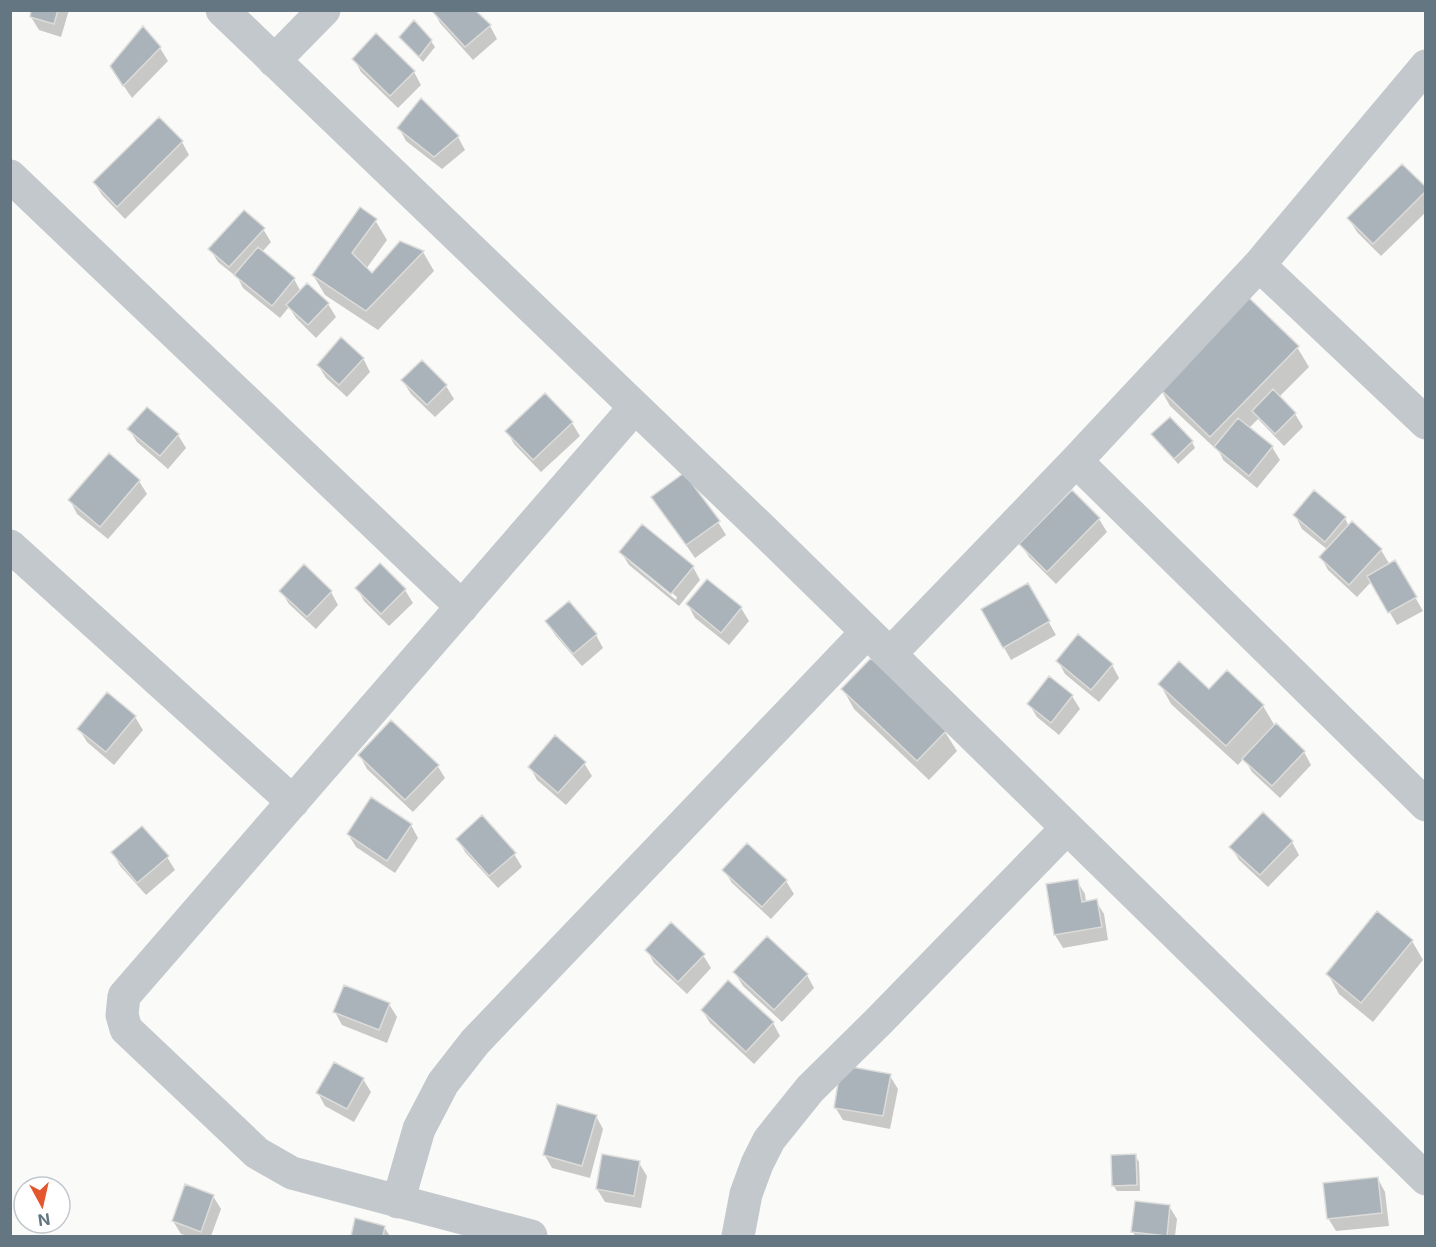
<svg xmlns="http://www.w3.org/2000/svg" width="1436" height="1247" font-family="Inter,sans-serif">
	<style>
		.shadow { fill: #0003; fill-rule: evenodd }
		.building { fill: #aab3b9; stroke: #dcdcda; stroke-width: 1.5 }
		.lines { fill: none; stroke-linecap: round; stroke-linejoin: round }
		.minor { stroke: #c3c8cc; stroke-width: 33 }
	</style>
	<rect width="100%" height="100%" fill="#fafaf8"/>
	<!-- shadow -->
	<path class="shadow" d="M 33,10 L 69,10 L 61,37 L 39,30 L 31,17 Z
		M 433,10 L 490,26 L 497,39 L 473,60 L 440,23 Z
		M 401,37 L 431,41 L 435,47 L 423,62 Z
		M 160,48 L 168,61 L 132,98 L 119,79 Z
		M 354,59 L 414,72 L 421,85 L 398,108 L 361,72 Z
		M 421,101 L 458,137 L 465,150 L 442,169 L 406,141 L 399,128 Z
		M 182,142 L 189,155 L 125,219 L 102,195 L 94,182 Z
		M 1426,189 L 1426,212 L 1381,256 L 1357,232 L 1349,219 Z
		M 375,220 L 387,240 L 366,269 L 372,275 L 423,252 L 434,271 L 378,330 L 325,295 L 313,275 Z
		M 263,229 L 271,242 L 262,252 L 294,279 L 301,292 L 328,304 L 336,317 L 316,338 L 296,318 L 289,307 L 280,318 L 243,288 L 238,278 L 218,262 L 210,249 Z
		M 1297,347 L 1309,367 L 1279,397 L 1295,414 L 1303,427 L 1284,446 L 1258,419 L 1249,428 L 1272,447 L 1280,460 L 1257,488 L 1223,460 L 1220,453 L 1170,406 L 1159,386 Z
		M 363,358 L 370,372 L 347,397 L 326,378 L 318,365 Z
		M 422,362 L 446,386 L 454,399 L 435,417 L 411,394 L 403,381 Z
		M 572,423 L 580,436 L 541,472 L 514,444 L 507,431 Z
		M 129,429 L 178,435 L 186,448 L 168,469 L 137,442 Z
		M 1153,434 L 1192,442 L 1195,448 L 1178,464 Z
		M 139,481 L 147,494 L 108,539 L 77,514 L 70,500 Z
		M 653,497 L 718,522 L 726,535 L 695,558 Z
		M 1295,515 L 1345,518 L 1349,527 L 1381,550 L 1390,565 L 1395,562 L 1423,611 L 1397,625 L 1372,581 L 1357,597 L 1328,570 L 1321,557 L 1328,550 L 1302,529 Z
		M 1099,519 L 1107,532 L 1056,584 L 1029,557 L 1021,544 Z
		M 621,552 L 693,567 L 700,580 L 679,606 L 629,565 ZM 630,558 L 677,597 L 676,600 L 630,562 Z
		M 380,565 L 405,590 L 413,603 L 389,626 L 364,601 L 357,588 Z
		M 304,567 L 331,592 L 338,605 L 316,629 L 289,604 L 281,591 Z
		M 707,581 L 741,608 L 749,621 L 729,645 L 695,618 L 688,605 Z
		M 1028,585 L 1056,635 L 1011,660 L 983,610 Z
		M 547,622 L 596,635 L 603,648 L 582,666 L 555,635 Z
		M 1058,661 L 1112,665 L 1119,678 L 1099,702 L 1065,674 Z
		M 1050,678 L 1072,696 L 1080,709 L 1059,735 L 1037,717 L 1029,704 Z
		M 1160,684 L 1209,691 L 1263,706 L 1275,726 L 1304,752 L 1311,765 L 1280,798 L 1252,772 L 1244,758 L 1238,765 L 1171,704 Z
		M 843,689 L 945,732 L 957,751 L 929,780 L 854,709 Z
		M 135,717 L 143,730 L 114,765 L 87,742 L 79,729 Z
		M 360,756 L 437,765 L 445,778 L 413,812 L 367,769 Z
		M 584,763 L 592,776 L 566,805 L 537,780 L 530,767 Z
		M 411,825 L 418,838 L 395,873 L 356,847 L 348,834 Z
		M 458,839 L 514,854 L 522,867 L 498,888 L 465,852 Z
		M 1292,842 L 1299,855 L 1268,887 L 1239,860 L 1231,847 Z
		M 747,845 L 786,881 L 794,894 L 771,919 L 732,883 L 724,870 Z
		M 113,853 L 167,857 L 175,870 L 146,895 L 120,866 Z
		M 1077,881 L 1085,894 L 1086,902 L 1096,901 L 1104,914 L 1108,940 L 1063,948 L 1055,935 Z
		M 1412,941 L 1423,960 L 1373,1022 L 1339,994 L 1328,974 Z
		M 647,950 L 703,955 L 711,968 L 687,994 L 654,963 Z
		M 735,973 L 807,975 L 814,988 L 782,1022 L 743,986 Z
		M 389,1004 L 397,1017 L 387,1043 L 342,1025 L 335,1012 Z
		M 702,1010 L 773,1023 L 780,1036 L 754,1064 L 710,1023 Z
		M 890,1076 L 898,1089 L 890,1129 L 843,1120 L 835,1107 Z
		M 363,1079 L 371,1092 L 354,1122 L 325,1106 L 318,1093 Z
		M 596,1116 L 603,1129 L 590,1178 L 552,1168 L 544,1154 Z
		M 1135,1155 L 1139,1162 L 1140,1191 L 1117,1191 L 1113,1185 Z
		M 639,1163 L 647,1176 L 641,1208 L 605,1202 L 597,1189 Z
		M 1378,1179 L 1385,1192 L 1389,1226 L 1336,1231 L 1328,1218 Z
		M 213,1196 L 221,1209 L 211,1236 L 188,1236 L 181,1234 L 173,1221 Z
		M 1169,1206 L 1177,1219 L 1175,1236 L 1135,1236 L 1133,1232 Z
		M 356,1220 L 384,1227 L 390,1236 L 352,1236 Z"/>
	<!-- building -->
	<path class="building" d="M 31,10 L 58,10 L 54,24 L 30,17 Z
		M 431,10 L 475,10 L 491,25 L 465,47 Z
		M 414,20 L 432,40 L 419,57 L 399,37 Z
		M 143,26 L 161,47 L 123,86 L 110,66 Z
		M 376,33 L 415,71 L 390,96 L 352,59 Z
		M 421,98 L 459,136 L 434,157 L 397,128 Z
		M 159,117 L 183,141 L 117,207 L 93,182 Z
		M 1402,164 L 1426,187 L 1426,191 L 1373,244 L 1347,218 Z
		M 360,207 L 377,219 L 352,253 L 372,273 L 400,241 L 424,251 L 366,311 L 312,275 Z
		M 244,210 L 265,228 L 229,267 L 208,249 Z
		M 258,247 L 295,278 L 272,306 L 234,275 Z
		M 307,283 L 329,303 L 308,325 L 286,305 Z
		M 1246,295 L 1299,346 L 1210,437 L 1157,386 Z
		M 341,337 L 364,358 L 339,385 L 317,365 Z
		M 422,360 L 447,385 L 427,405 L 401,380 Z
		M 1273,389 L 1296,413 L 1275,434 L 1252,411 Z
		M 545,393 L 573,422 L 533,460 L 505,431 Z
		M 147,407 L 179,434 L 160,456 L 127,429 Z
		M 1170,417 L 1193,441 L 1174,459 L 1151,434 Z
		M 1238,418 L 1273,446 L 1249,476 L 1214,447 Z
		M 109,453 L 140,480 L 100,527 L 68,500 Z
		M 684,473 L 720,521 L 686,545 L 651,497 Z
		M 1072,490 L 1100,518 L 1047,572 L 1019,544 Z
		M 1314,490 L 1346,517 L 1325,542 L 1293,515 Z
		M 1352,521 L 1382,549 L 1349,585 L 1319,557 Z
		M 642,524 L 694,566 L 671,594 L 619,552 Z
		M 1395,560 L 1417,597 L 1388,613 L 1367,576 Z
		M 380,563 L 406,589 L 381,614 L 355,588 Z
		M 304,564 L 332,591 L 307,617 L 279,591 Z
		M 707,579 L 742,607 L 721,633 L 686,604 Z
		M 1028,583 L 1050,621 L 1003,648 L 981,609 Z
		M 569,601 L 597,634 L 573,654 L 545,621 Z
		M 1078,634 L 1113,664 L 1091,690 L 1056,661 Z
		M 871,658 L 946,731 L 917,761 L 841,689 Z
		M 1179,661 L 1209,689 L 1227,670 L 1264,705 L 1226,746 L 1158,684 Z
		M 1049,676 L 1073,695 L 1051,723 L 1027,704 Z
		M 107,692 L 136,716 L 106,752 L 77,729 Z
		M 391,720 L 439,765 L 405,800 L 358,755 Z
		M 1276,723 L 1305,751 L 1272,786 L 1242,759 Z
		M 555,735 L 586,762 L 558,793 L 528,767 Z
		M 371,797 L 412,824 L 387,861 L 347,834 Z
		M 1263,812 L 1293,841 L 1260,875 L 1229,847 Z
		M 482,815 L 516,853 L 489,876 L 456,839 Z
		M 142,826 L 169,856 L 137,883 L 111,852 Z
		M 747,843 L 787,880 L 762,907 L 722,870 Z
		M 1078,879 L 1082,902 L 1097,899 L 1102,927 L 1054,935 L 1046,884 Z
		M 1377,911 L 1413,940 L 1361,1003 L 1326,974 Z
		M 671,922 L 705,954 L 678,982 L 645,950 Z
		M 767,936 L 808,974 L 774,1010 L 733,972 Z
		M 728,980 L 774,1022 L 746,1052 L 701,1010 Z
		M 344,985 L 390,1003 L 379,1030 L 333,1012 Z
		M 334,1062 L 364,1078 L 347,1109 L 316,1093 Z
		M 841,1065 L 891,1074 L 883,1116 L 834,1108 Z
		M 557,1104 L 597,1115 L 582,1166 L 543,1155 Z
		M 602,1154 L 640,1161 L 634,1196 L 596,1189 Z
		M 1136,1154 L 1137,1185 L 1112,1186 L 1111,1155 Z
		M 1378,1177 L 1382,1213 L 1327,1219 L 1323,1183 Z
		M 185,1184 L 214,1195 L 201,1232 L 172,1221 Z
		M 1135,1201 L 1170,1205 L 1167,1236 L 1131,1232 Z
		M 355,1218 L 385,1226 L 383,1236 L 351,1236 Z"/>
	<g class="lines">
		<!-- minor -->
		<path class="minor" d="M 222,10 L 760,527 L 1426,1179
			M 274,61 L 324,10
			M 10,176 L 462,607
			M 1259,265 L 1426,423
			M 1076,461 L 1426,805
			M 10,546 L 293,802
			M 890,654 L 1076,461 L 1259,265 L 1426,66
			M 398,1202 L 419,1129 L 443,1083 L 475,1042 L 867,632
			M 531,1236 L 292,1173 L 257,1153 L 126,1029 L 122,1015 L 124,996 L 635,407
			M 738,1236 L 746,1194 L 757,1164 L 769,1140 L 810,1089 L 878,1022 L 1067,828"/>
	</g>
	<!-- border -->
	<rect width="1436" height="1247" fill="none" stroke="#657683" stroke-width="24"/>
	<!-- north arrow -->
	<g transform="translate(42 1205) rotate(172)"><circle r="28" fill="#ffffff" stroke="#c1c8cd" stroke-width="1.5"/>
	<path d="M0-4.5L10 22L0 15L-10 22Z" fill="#e4572e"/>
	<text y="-9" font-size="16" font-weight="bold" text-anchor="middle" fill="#657683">N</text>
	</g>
</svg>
